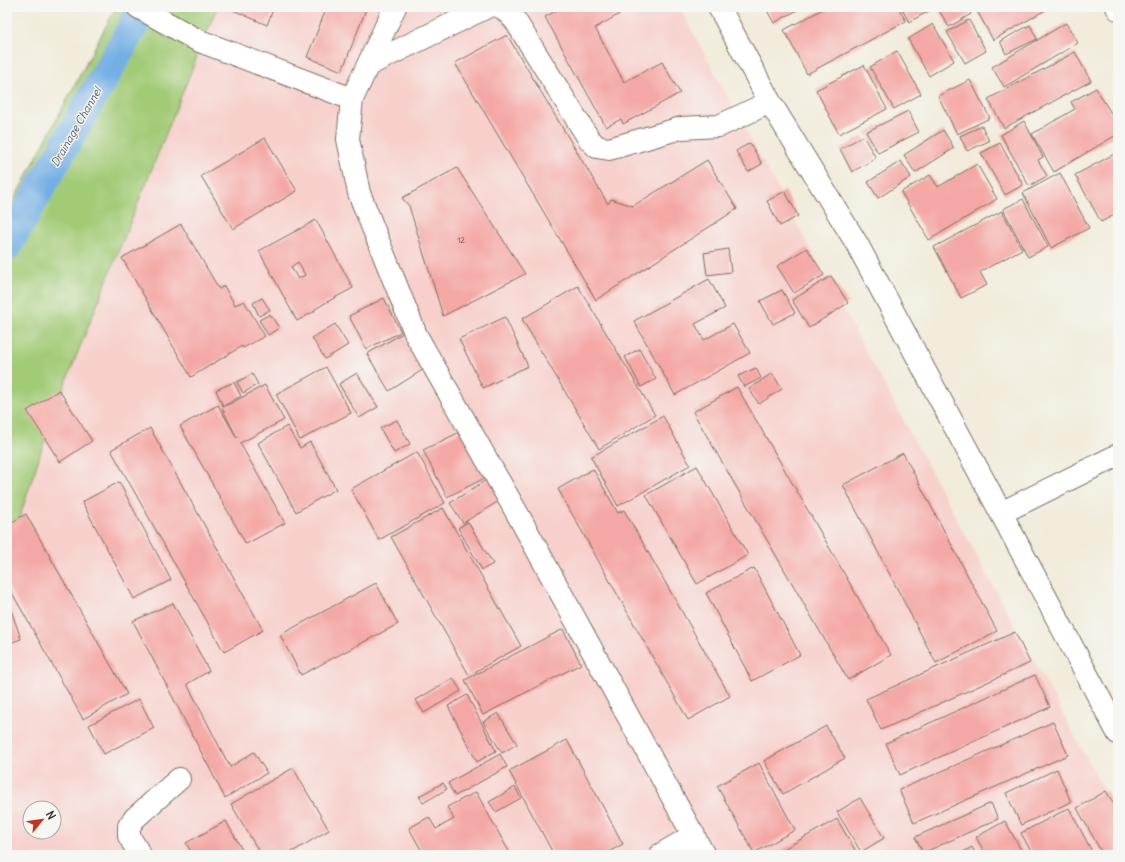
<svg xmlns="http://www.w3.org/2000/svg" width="1125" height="862" font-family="Delius,sans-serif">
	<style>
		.built { fill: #f7d0cc; fill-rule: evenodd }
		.green { fill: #a2cb76; stroke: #6e7a4a }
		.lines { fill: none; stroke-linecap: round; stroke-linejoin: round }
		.canal { stroke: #73afe4; stroke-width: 30 }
		.building { fill: #f4a8a5; fill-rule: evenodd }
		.minor-casing { stroke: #7b6e60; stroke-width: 24 }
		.minor { stroke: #fff; stroke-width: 22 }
		.labels { text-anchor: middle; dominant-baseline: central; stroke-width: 3; stroke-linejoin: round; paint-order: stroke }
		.number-label { font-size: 8px; fill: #694a40 }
		.water-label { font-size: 11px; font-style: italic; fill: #4f5963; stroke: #f6f6f2 }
	</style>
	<rect width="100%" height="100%" fill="#f6f6f2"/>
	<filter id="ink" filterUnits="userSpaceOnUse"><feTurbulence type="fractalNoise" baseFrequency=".025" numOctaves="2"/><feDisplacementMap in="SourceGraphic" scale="8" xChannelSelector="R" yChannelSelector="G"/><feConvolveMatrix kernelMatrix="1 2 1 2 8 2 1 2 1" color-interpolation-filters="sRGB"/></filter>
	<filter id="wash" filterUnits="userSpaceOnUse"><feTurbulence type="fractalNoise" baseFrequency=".012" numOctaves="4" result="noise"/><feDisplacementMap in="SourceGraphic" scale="16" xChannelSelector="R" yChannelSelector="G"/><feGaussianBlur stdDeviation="0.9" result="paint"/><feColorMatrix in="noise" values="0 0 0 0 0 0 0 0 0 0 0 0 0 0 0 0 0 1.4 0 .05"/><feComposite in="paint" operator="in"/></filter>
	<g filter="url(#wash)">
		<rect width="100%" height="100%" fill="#f1ebda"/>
		<!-- built -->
		<path class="built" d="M 187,7 L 679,7 L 1118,816 L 1118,855 L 7,855 L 7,392 ZM 30,808 L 54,808 L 54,832 L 30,832 Z"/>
		<!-- green -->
		<path class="green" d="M 116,7 L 217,7 L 55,409 L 7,556 L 7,213 Z"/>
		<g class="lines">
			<!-- canal -->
			<path class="canal" d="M 7,246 L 144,7"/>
		</g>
		<g id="blocks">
			<!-- building -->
			<path class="building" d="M 226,7 L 274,7 L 267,25 Z
				M 327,7 L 367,7 L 342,71 L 307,57 Z
				M 563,7 L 632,7 L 595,28 L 624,82 L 662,62 L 680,93 L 623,124 L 621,119 L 606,127 L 545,17 Z
				M 765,7 L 803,7 L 774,23 Z
				M 827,7 L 898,7 L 906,21 L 807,74 L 784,30 Z
				M 901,7 L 932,7 L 933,9 L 909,22 Z
				M 937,7 L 967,7 L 971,14 L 949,27 Z
				M 975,7 L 1051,7 L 993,40 Z
				M 969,20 L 986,51 L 965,63 L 947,32 Z
				M 1066,23 L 1078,43 L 1004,87 L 992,67 Z
				M 933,24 L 954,61 L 929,76 L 908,39 Z
				M 1030,25 L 1037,39 L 1006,54 L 1000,41 Z
				M 507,35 L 608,204 L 611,199 L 633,206 L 707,160 L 737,209 L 596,300 L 455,63 Z
				M 897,51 L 921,94 L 894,109 L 870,67 Z
				M 1075,52 L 1091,81 L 1004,128 L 988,99 Z
				M 864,65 L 887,109 L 839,134 L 816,90 Z
				M 970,80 L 990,118 L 957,134 L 938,96 Z
				M 1096,88 L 1118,125 L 1118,134 L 1054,172 L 1032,134 L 1075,109 L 1071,102 Z
				M 908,111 L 919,132 L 878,153 L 866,132 Z
				M 1024,121 L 1043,157 L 1038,160 L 1047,176 L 1029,186 L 1001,135 Z
				M 982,126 L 989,141 L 967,151 L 960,136 Z
				M 943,130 L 954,148 L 915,173 L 904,155 Z
				M 863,136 L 876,158 L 852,172 L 840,149 Z
				M 265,138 L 297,191 L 233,229 L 201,176 Z
				M 750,143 L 762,164 L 748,172 L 736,151 Z
				M 1000,143 L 1023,185 L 1005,195 L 981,153 Z
				M 1118,152 L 1118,213 L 1101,222 L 1075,175 Z
				M 901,161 L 911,177 L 878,198 L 868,182 Z
				M 977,164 L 997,199 L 929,240 L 901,192 L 930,175 L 938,187 Z
				M 457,168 L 525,274 L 443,316 L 409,206 L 402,198 Z
				M 1060,173 L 1089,228 L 1051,248 L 1023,193 Z
				M 785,191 L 798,216 L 780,226 L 767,201 Z
				M 1023,199 L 1048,247 L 1028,257 L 1003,209 Z
				M 1002,211 L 1022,249 L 980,272 L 987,285 L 961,298 L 934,247 Z
				M 316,220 L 353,288 L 325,303 L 314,310 L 315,311 L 297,321 L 259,251 ZM 298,262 L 305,275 L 298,279 L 291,267 Z
				M 181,224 L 219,289 L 224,286 L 235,305 L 244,301 L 265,336 L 245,347 L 243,348 L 242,346 L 191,377 L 122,258 Z
				M 807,248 L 824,275 L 794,293 L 777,266 Z
				M 728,249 L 731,272 L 707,275 L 704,253 Z
				M 831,276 L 848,303 L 809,328 L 792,300 Z
				M 709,279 L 725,308 L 695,324 L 704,340 L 733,324 L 750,353 L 675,395 L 634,321 Z
				M 578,286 L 655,415 L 599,449 L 522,319 Z
				M 782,290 L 795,313 L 773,324 L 760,301 Z
				M 262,298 L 270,310 L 259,316 L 253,303 Z
				M 384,298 L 401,332 L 366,349 L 349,316 Z
				M 270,314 L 279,328 L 268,335 L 259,320 Z
				M 505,317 L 528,366 L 483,388 L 459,339 Z
				M 335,324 L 348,345 L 325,359 L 312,338 Z
				M 403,333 L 424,369 L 389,391 L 367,354 Z
				M 639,349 L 656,379 L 641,387 L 625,357 Z
				M 326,367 L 351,413 L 300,440 L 276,394 Z
				M 756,368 L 761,378 L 744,387 L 738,376 Z
				M 357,373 L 378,407 L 359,418 L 339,384 Z
				M 772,373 L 782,389 L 759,404 L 749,389 Z
				M 252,374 L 258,384 L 243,393 L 237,382 Z
				M 234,382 L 241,396 L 223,406 L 216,390 Z
				M 265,385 L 284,420 L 240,443 L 285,523 L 246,544 L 180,426 L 218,405 L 237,438 L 222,408 Z
				M 737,387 L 891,655 L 848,680 L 693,412 Z
				M 59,390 L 92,441 L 60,462 L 27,411 Z
				M 663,416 L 690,465 L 618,506 L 591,457 Z
				M 397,420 L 410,444 L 394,453 L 380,428 Z
				M 287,426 L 300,448 L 310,442 L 336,489 L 296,512 L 258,443 Z
				M 150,428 L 263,630 L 224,652 L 111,450 Z
				M 464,430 L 487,477 L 447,497 L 423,450 Z
				M 417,452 L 445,503 L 379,540 L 351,489 Z
				M 903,453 L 997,631 L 936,663 L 843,485 Z
				M 697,466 L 748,555 L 697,584 L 646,495 Z
				M 593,469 L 618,513 L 624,510 L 730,696 L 688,720 L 558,489 Z
				M 491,477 L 504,498 L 463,523 L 450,503 Z
				M 119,482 L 171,580 L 134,599 L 82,502 Z
				M 443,508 L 521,646 L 469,675 L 391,537 Z
				M 26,514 L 127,694 L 83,719 L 7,584 L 7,525 Z
				M 468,522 L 493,564 L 482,570 L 458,528 Z
				M 754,568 L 800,655 L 752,681 L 706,593 Z
				M 376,583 L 398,624 L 301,675 L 280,635 Z
				M 7,598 L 21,639 L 7,644 Z
				M 173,603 L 209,671 L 187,684 L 230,767 L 254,752 L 267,773 L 225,798 L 133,621 Z
				M 563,629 L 581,664 L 483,715 L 465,680 Z
				M 1015,632 L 1030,663 L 881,730 L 866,699 Z
				M 1035,675 L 1050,707 L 900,775 L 886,743 Z
				M 453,678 L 461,691 L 424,713 L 416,700 Z
				M 467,695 L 496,751 L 477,762 L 448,706 Z
				M 139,699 L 154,728 L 104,754 L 89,725 Z
				M 498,713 L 517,744 L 502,753 L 483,722 Z
				M 1053,722 L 1068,755 L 914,823 L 899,790 Z
				M 826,726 L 845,758 L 783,794 L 764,761 Z
				M 567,740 L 623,844 L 603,855 L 554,855 L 509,771 Z
				M 500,754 L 507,767 L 455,796 L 448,783 Z
				M 759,763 L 795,830 L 754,853 L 717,786 Z
				M 293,768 L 329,830 L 287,855 L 261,855 L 231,804 Z
				M 1057,769 L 1071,802 L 1021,825 L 1006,793 Z
				M 443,783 L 447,789 L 423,803 L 419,796 Z
				M 515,787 L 521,798 L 496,812 L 489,802 Z
				M 1106,791 L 1118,811 L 1118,855 L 1103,855 L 1077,808 Z
				M 476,792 L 511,855 L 424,855 L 409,828 L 429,817 L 436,829 L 454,819 L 447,807 Z
				M 860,798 L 884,838 L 861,852 L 837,812 Z
				M 991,803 L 998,819 L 923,853 L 915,837 Z
				M 1069,808 L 1094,855 L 1033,855 L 1021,833 Z
				M 837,819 L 858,855 L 773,855 Z
				M 226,821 L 245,855 L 193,855 L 186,843 Z
				M 1005,821 L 1024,855 L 986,855 L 976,837 Z
				M 972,847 L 976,855 L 958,855 Z"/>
		</g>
	</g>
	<g filter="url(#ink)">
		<use href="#blocks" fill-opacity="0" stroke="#7b6e60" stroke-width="1"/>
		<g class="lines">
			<!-- minor casing -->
			<g class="minor-casing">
				<path id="minor" d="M 138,7 L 197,40 L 352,99
					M 395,7 L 352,99 L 348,139 L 359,193 L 416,335 L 517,513 L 704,855
					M 500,7 L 503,8 L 515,20 L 589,139 L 597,147 L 609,149 L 681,128 L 719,126 L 770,102
					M 719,7 L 770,102 L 857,244 L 1001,513 L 1118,733
					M 1117,7 L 1118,9
					M 368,65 L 487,7
					M 1001,513 L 1118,455
					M 140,855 L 129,836 L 129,826 L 135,818 L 179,779
					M 660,855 L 694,835"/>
			</g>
			<!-- minor -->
			<use href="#minor" class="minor"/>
		</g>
	</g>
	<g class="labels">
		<!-- number labels -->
		<g class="number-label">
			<text x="461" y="240">12</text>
		</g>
		<!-- water labels -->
		<g class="water-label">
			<text transform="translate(76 127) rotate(-60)">Drainage Channel</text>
		</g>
	</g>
	<!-- margin -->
	<rect width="1125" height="862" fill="none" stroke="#f6f6f2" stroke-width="24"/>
	<!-- north arrow -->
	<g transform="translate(42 820) rotate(61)"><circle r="19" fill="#f6f6f2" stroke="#aba49d"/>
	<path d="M0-3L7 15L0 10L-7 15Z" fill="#c8321e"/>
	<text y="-6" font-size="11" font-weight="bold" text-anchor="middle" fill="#3b2a1e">N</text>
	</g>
</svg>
